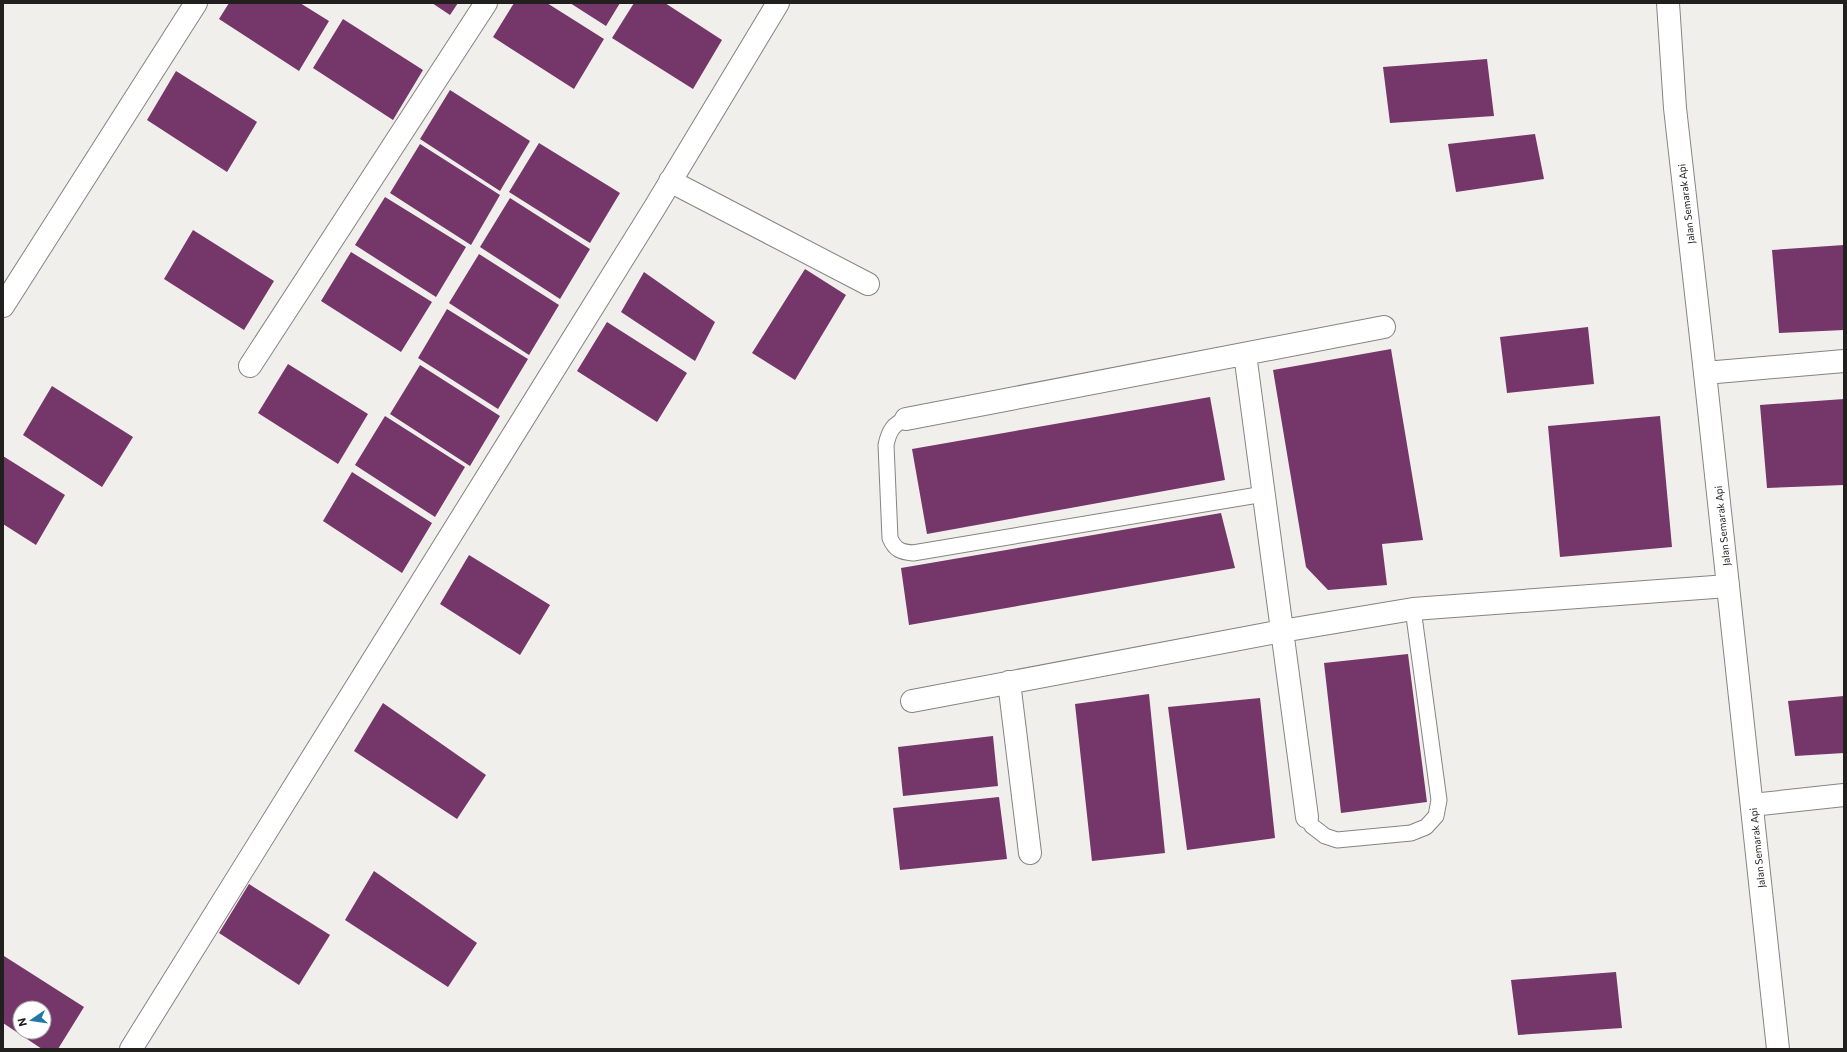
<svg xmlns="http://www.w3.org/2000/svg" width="1847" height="1052" font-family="Commissioner,sans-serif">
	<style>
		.building { fill: #75366a; fill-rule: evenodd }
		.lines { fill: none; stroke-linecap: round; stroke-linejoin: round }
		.lane-casing { stroke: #858481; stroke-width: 17 }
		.street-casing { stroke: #858481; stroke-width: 24 }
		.secondary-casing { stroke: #858481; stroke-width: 24 }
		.lane { stroke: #fff; stroke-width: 15 }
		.street { stroke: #fff; stroke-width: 22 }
		.secondary { stroke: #fff; stroke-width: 22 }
		.labels { text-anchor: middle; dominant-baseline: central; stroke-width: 4; stroke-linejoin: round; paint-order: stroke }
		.street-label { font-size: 10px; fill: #21201f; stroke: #fff }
	</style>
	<rect width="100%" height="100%" fill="#f1efec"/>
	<!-- building -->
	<path class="building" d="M 229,3 L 300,3 L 329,21 L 299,71 L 219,19 Z
		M 432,3 L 458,3 L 450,15 Z
		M 514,3 L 547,3 L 604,39 L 574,89 L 493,37 Z
		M 570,3 L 620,3 L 606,26 Z
		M 634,3 L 665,3 L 722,40 L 693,89 L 612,38 Z
		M 343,19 L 423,70 L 393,120 L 313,68 Z
		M 1487,59 L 1494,116 L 1390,123 L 1383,67 Z
		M 176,71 L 257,122 L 227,172 L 147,120 Z
		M 450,90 L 530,141 L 500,191 L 420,139 Z
		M 1535,134 L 1544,179 L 1456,192 L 1448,144 Z
		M 539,143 L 620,193 L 590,243 L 509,192 Z
		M 420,144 L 500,195 L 471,245 L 390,193 Z
		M 385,197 L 466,247 L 436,297 L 355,245 Z
		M 510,198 L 590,249 L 560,299 L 480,247 Z
		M 193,230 L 274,281 L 244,330 L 164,279 Z
		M 1844,245 L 1844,330 L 1779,333 L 1772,250 Z
		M 351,252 L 432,302 L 401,352 L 321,301 Z
		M 479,254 L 559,305 L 529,355 L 449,303 Z
		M 805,269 L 846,295 L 795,380 L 752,353 Z
		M 644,272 L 715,322 L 695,361 L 621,312 Z
		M 447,309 L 528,359 L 498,409 L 418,358 Z
		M 607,322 L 687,373 L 657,422 L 577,371 Z
		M 1588,327 L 1594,384 L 1507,393 L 1500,337 Z
		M 1391,349 L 1423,540 L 1382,544 L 1387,585 L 1328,590 L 1306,567 L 1273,370 Z
		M 288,364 L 368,414 L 338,464 L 258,413 Z
		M 420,365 L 500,416 L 470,466 L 390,414 Z
		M 52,386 L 133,437 L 102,487 L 23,435 Z
		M 1210,397 L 1225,480 L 927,534 L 912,449 Z
		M 1844,399 L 1844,485 L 1767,488 L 1760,405 Z
		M 385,416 L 465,467 L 435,517 L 355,465 Z
		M 1660,416 L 1672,547 L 1560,557 L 1548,426 Z
		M 3,456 L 65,495 L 36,545 L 3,524 Z
		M 352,472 L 432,523 L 402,573 L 323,521 Z
		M 1221,513 L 1235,568 L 909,625 L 901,568 Z
		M 469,555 L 550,605 L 520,655 L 440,604 Z
		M 1408,654 L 1427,802 L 1341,813 L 1324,663 Z
		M 1149,694 L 1165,853 L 1092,861 L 1075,704 Z
		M 1844,696 L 1844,753 L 1795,756 L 1788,701 Z
		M 1260,698 L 1275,838 L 1187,850 L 1168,707 Z
		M 383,703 L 486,775 L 457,819 L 354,751 Z
		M 993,736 L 998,786 L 903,796 L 898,747 Z
		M 999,797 L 1007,859 L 900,870 L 893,808 Z
		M 374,871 L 477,943 L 448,987 L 345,920 Z
		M 249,884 L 330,935 L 299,985 L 219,933 Z
		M 4,956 L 84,1007 L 58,1049 L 42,1049 L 3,1023 ZM 20,1008 L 44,1008 L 44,1032 L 20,1032 Z
		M 1616,972 L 1622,1028 L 1518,1035 L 1511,980 Z"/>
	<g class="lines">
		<!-- lane casing -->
		<g class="lane-casing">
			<path id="lane" d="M 906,419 C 893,424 889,431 886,445 L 890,538 C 895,550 901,552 913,553 L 1264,494
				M 1307,817 L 1312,826 L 1325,836 L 1337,840 L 1411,833 L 1426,827 L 1436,816 L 1439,800 L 1413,609"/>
		</g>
		<!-- street casing -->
		<g class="street-casing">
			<path id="street" d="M 670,181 L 868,284
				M 3,306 L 196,3
				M 1245,354 L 1307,817
				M 250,366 L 486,3
				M 1705,373 L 1844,361
				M 906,419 L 1384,327
				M 1009,682 L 1030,853
				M 912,701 L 1282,631 L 1413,609 L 1728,586
				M 1752,805 L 1844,795
				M 131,1049 L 655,207 L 778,3"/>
		</g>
		<!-- secondary casing -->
		<g class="secondary-casing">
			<path id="secondary" d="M 1668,3 L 1675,108 L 1705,373 L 1778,1049"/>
		</g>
		<!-- lane -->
		<use href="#lane" class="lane"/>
		<!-- street -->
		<use href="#street" class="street"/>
		<!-- secondary -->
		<use href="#secondary" class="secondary"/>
	</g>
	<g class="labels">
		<!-- street labels -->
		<g class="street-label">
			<text transform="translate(1686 204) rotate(-97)">Jalan Semarak Api</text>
			<text transform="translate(1722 526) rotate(-96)">Jalan Semarak Api</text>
			<text transform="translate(1757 848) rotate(-96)">Jalan Semarak Api</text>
		</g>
	</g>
	<!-- border -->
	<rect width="1847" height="1052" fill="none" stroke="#21201f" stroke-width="8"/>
	<!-- north arrow -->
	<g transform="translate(32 1020) rotate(257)"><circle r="19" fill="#ffffff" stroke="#a6a6a5"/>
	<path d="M0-3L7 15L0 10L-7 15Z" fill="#2377a7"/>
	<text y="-6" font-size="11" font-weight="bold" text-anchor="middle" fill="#21201f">N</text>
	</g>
</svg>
